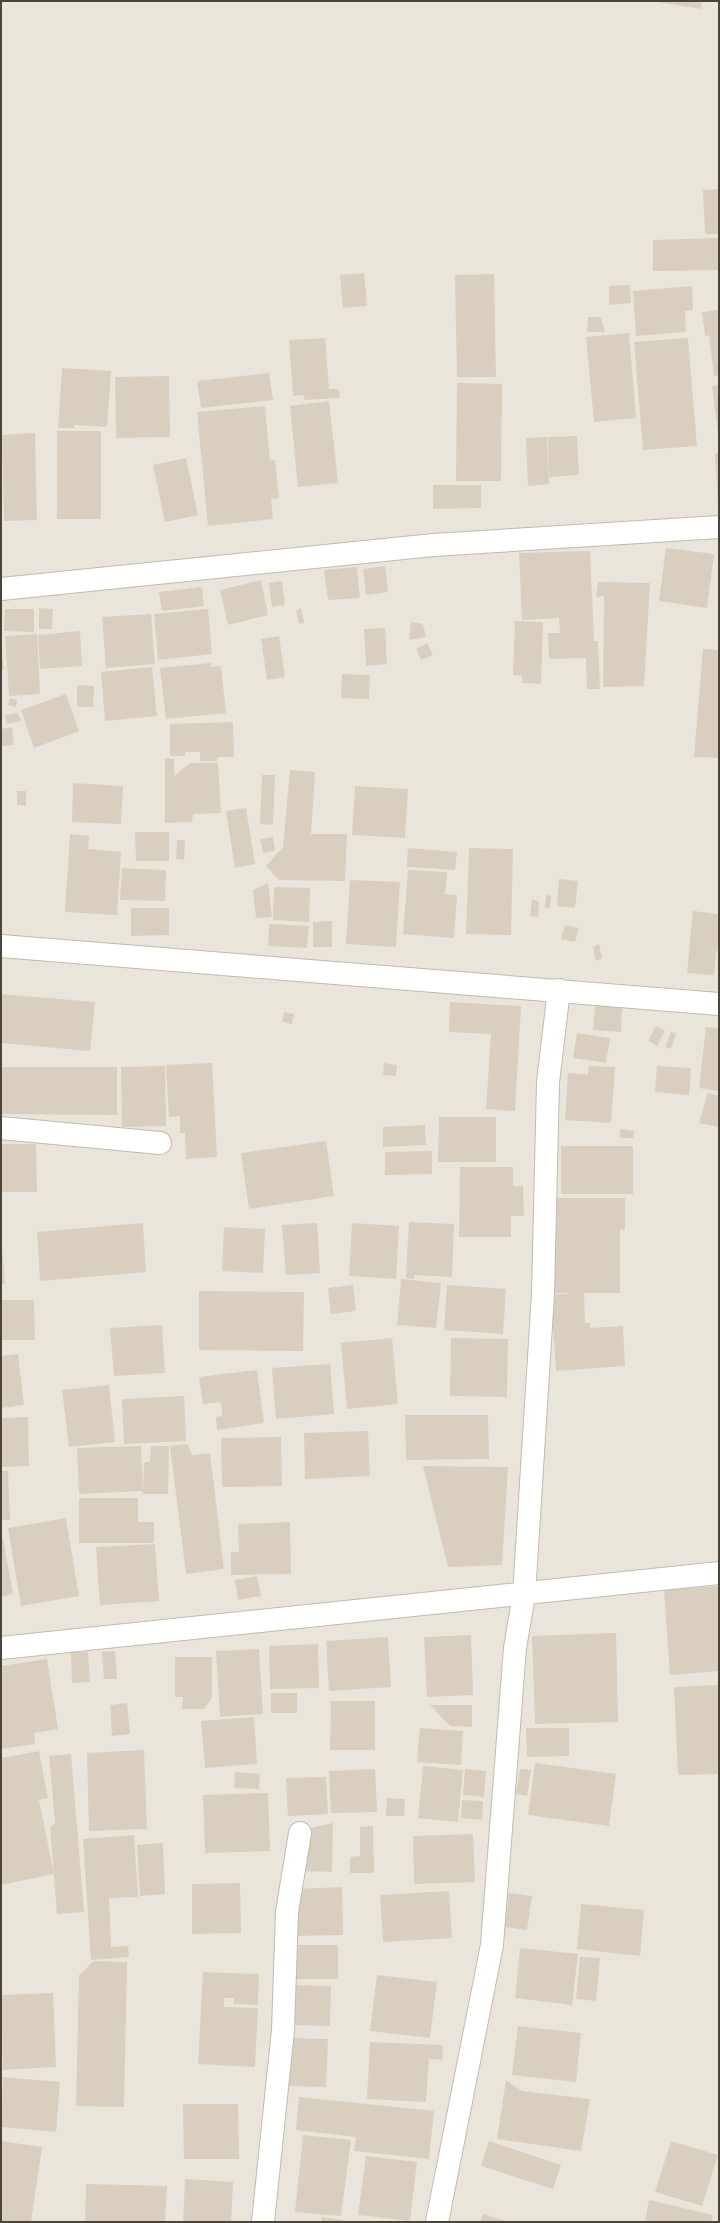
<svg xmlns="http://www.w3.org/2000/svg" width="720" height="2223" font-family="'DM Sans',sans-serif">
	<style>
		.residential { fill: #eae5da }
		.building { fill: #d8cfc1 }
		.lines { fill: none; stroke-linecap: round; stroke-linejoin: round }
		.minor-casing { stroke: #c2bbae; stroke-width: 24 }
		.minor { stroke: #fff; stroke-width: 22 }
	</style>
	<rect width="100%" height="100%" fill="#f6f3ec"/>
	<!-- residential -->
	<path class="residential" d="M 1,1 L 719,1 L 719,2222 L 1,2222 Z"/>
	<!-- building -->
	<path class="building" d="M 652,1 L 702,1 L 701,9 Z
		M 719,189 L 719,234 L 705,234 L 703,190 Z
		M 719,238 L 719,270 L 653,271 L 653,240 Z
		M 364,273 L 367,306 L 343,308 L 340,275 Z
		M 494,274 L 496,377 L 457,377 L 455,275 Z
		M 630,285 L 631,303 L 609,305 L 609,286 Z
		M 692,286 L 693,310 L 685,311 L 686,332 L 636,336 L 633,291 Z
		M 719,310 L 719,375 L 714,376 L 709,335 L 705,336 L 702,312 Z
		M 588,317 L 601,317 L 605,332 L 587,332 Z
		M 629,333 L 636,418 L 594,422 L 586,337 Z
		M 325,338 L 329,389 L 339,389 L 340,398 L 304,400 L 304,395 L 293,396 L 289,340 Z
		M 688,338 L 697,446 L 643,450 L 634,342 Z
		M 62,368 L 111,371 L 107,427 L 74,425 L 74,428 L 58,428 Z
		M 269,373 L 273,400 L 201,408 L 197,381 Z
		M 169,376 L 170,437 L 116,438 L 115,377 Z
		M 457,383 L 502,384 L 501,481 L 456,481 Z
		M 719,385 L 719,432 L 718,433 L 712,386 Z
		M 329,401 L 338,483 L 298,487 L 290,406 Z
		M 265,406 L 270,461 L 275,460 L 279,498 L 271,499 L 273,519 L 208,526 L 197,412 Z
		M 57,431 L 101,431 L 101,519 L 57,519 Z
		M 35,433 L 37,520 L 4,521 L 2,435 Z
		M 577,436 L 579,475 L 549,477 L 548,437 Z
		M 547,437 L 549,484 L 528,486 L 526,438 Z
		M 715,453 L 719,453 L 719,506 L 718,506 Z
		M 186,458 L 198,515 L 165,522 L 153,465 Z
		M 433,485 L 481,485 L 481,508 L 433,509 Z
		M 666,548 L 714,554 L 707,608 L 659,601 Z
		M 590,551 L 594,641 L 598,641 L 600,689 L 587,689 L 586,658 L 549,659 L 548,633 L 560,633 L 559,618 L 522,620 L 519,553 Z
		M 385,566 L 388,592 L 366,595 L 363,569 Z
		M 357,567 L 360,598 L 328,600 L 324,570 Z
		M 261,580 L 268,615 L 228,625 L 220,590 Z
		M 282,581 L 285,605 L 272,607 L 269,583 Z
		M 598,582 L 650,583 L 644,686 L 603,687 L 604,596 L 596,597 Z
		M 202,587 L 204,606 L 162,611 L 159,592 Z
		M 39,608 L 53,609 L 52,629 L 39,629 Z
		M 301,608 L 304,623 L 299,624 L 296,611 Z
		M 5,609 L 34,609 L 34,632 L 4,631 Z
		M 208,609 L 212,654 L 158,660 L 154,614 Z
		M 151,614 L 155,664 L 106,668 L 102,617 Z
		M 515,621 L 543,622 L 541,684 L 522,683 L 522,676 L 513,675 Z
		M 411,622 L 423,624 L 426,637 L 409,640 Z
		M 385,628 L 387,664 L 366,666 L 364,629 Z
		M 80,631 L 82,666 L 40,669 L 38,635 Z
		M 37,634 L 40,694 L 9,696 L 5,636 Z
		M 279,636 L 285,677 L 267,680 L 261,639 Z
		M 427,643 L 433,655 L 421,660 L 416,649 Z
		M 1,649 L 4,670 L 1,670 Z
		M 703,649 L 719,650 L 719,758 L 694,757 Z
		M 211,663 L 211,667 L 221,666 L 226,713 L 166,719 L 160,668 Z
		M 152,667 L 157,716 L 105,721 L 101,672 Z
		M 342,674 L 370,675 L 369,699 L 341,698 Z
		M 77,685 L 94,686 L 93,707 L 77,707 Z
		M 66,694 L 79,731 L 34,748 L 21,710 Z
		M 10,698 L 17,700 L 16,707 L 8,705 Z
		M 1,708 L 3,718 L 1,718 Z
		M 18,713 L 21,721 L 7,724 L 5,715 Z
		M 233,722 L 234,757 L 218,757 L 217,761 L 200,761 L 200,752 L 185,752 L 185,756 L 170,756 L 170,724 Z
		M 12,727 L 14,745 L 1,746 L 1,729 Z
		M 165,758 L 174,759 L 174,776 L 190,763 L 218,763 L 221,813 L 193,814 L 192,822 L 165,823 Z
		M 290,770 L 315,772 L 311,834 L 347,834 L 345,881 L 279,880 L 266,866 L 283,847 Z
		M 262,775 L 275,775 L 273,825 L 260,824 Z
		M 73,783 L 123,786 L 121,824 L 72,822 Z
		M 355,786 L 408,789 L 405,838 L 352,835 Z
		M 17,791 L 26,791 L 26,806 L 17,805 Z
		M 246,808 L 255,864 L 235,868 L 226,811 Z
		M 135,832 L 169,832 L 169,861 L 136,861 Z
		M 70,834 L 89,836 L 88,849 L 121,852 L 117,915 L 65,912 Z
		M 273,837 L 275,851 L 263,853 L 260,839 Z
		M 177,840 L 185,840 L 184,860 L 176,859 Z
		M 408,848 L 457,852 L 455,870 L 407,867 Z
		M 469,848 L 513,849 L 511,935 L 466,934 Z
		M 122,868 L 166,870 L 165,901 L 120,900 Z
		M 408,870 L 447,872 L 445,894 L 457,895 L 454,938 L 403,934 Z
		M 559,879 L 578,881 L 575,908 L 557,906 Z
		M 350,880 L 400,882 L 396,947 L 346,944 Z
		M 268,883 L 272,917 L 256,918 L 253,890 Z
		M 274,887 L 310,888 L 309,922 L 273,920 Z
		M 546,895 L 551,896 L 550,908 L 545,908 Z
		M 532,900 L 539,901 L 538,917 L 530,916 Z
		M 131,908 L 169,908 L 169,935 L 131,936 Z
		M 693,911 L 719,914 L 719,951 L 716,951 L 714,975 L 687,973 Z
		M 332,921 L 332,947 L 313,947 L 313,922 Z
		M 269,924 L 309,926 L 307,948 L 268,946 Z
		M 565,925 L 579,928 L 575,942 L 561,939 Z
		M 599,944 L 602,958 L 596,961 L 593,947 Z
		M 1,994 L 95,1002 L 90,1051 L 1,1043 Z
		M 450,1002 L 521,1006 L 515,1111 L 486,1109 L 491,1034 L 449,1032 Z
		M 595,1005 L 622,1006 L 621,1032 L 593,1030 Z
		M 284,1012 L 294,1014 L 292,1024 L 282,1022 Z
		M 656,1026 L 665,1031 L 657,1046 L 648,1041 Z
		M 706,1027 L 719,1028 L 719,1091 L 699,1088 Z
		M 671,1032 L 676,1033 L 671,1049 L 665,1047 Z
		M 577,1033 L 610,1038 L 606,1063 L 573,1058 Z
		M 212,1063 L 217,1157 L 186,1159 L 185,1133 L 180,1133 L 180,1116 L 169,1117 L 166,1065 Z
		M 384,1063 L 397,1065 L 396,1076 L 383,1075 Z
		M 165,1066 L 166,1126 L 122,1127 L 121,1067 Z
		M 589,1066 L 615,1067 L 611,1123 L 565,1120 L 568,1073 L 588,1075 Z
		M 657,1066 L 691,1068 L 689,1095 L 655,1092 Z
		M 1,1067 L 117,1067 L 117,1115 L 1,1114 Z
		M 708,1093 L 719,1096 L 718,1127 L 699,1123 Z
		M 439,1117 L 496,1117 L 496,1162 L 438,1162 Z
		M 425,1125 L 426,1145 L 383,1147 L 383,1127 Z
		M 620,1129 L 634,1131 L 633,1138 L 620,1138 Z
		M 326,1141 L 334,1196 L 249,1209 L 241,1153 Z
		M 1,1144 L 36,1144 L 37,1192 L 1,1192 Z
		M 561,1146 L 633,1146 L 633,1194 L 561,1194 Z
		M 432,1151 L 432,1174 L 385,1175 L 385,1152 Z
		M 460,1167 L 513,1167 L 513,1186 L 523,1186 L 524,1216 L 511,1216 L 511,1237 L 459,1237 Z
		M 547,1198 L 625,1198 L 625,1230 L 620,1229 L 620,1293 L 584,1293 L 585,1323 L 590,1323 L 590,1328 L 623,1326 L 625,1366 L 556,1371 L 551,1295 L 574,1293 L 547,1293 Z
		M 409,1222 L 454,1224 L 452,1277 L 414,1275 L 414,1279 L 406,1278 Z
		M 143,1223 L 146,1272 L 40,1281 L 37,1232 Z
		M 317,1223 L 320,1273 L 286,1275 L 282,1225 Z
		M 352,1223 L 399,1226 L 396,1279 L 349,1276 Z
		M 224,1227 L 265,1229 L 263,1273 L 222,1271 Z
		M 1,1234 L 5,1284 L 1,1284 Z
		M 401,1279 L 441,1283 L 436,1328 L 397,1325 Z
		M 353,1285 L 356,1311 L 331,1314 L 328,1288 Z
		M 447,1285 L 506,1289 L 503,1334 L 444,1330 Z
		M 199,1291 L 304,1292 L 303,1351 L 199,1350 Z
		M 1,1300 L 34,1300 L 35,1340 L 1,1340 Z
		M 162,1325 L 165,1373 L 114,1376 L 110,1328 Z
		M 392,1338 L 398,1404 L 347,1409 L 341,1343 Z
		M 451,1338 L 508,1339 L 507,1397 L 450,1396 Z
		M 18,1354 L 24,1405 L 1,1408 L 1,1356 Z
		M 330,1364 L 334,1414 L 276,1419 L 272,1368 Z
		M 257,1370 L 264,1423 L 217,1430 L 216,1417 L 222,1416 L 221,1402 L 203,1404 L 199,1377 Z
		M 109,1385 L 115,1442 L 69,1447 L 62,1390 Z
		M 184,1396 L 186,1441 L 124,1444 L 122,1399 Z
		M 405,1415 L 488,1415 L 489,1459 L 406,1460 Z
		M 28,1417 L 29,1466 L 1,1467 L 1,1418 Z
		M 368,1431 L 370,1476 L 305,1479 L 304,1433 Z
		M 281,1437 L 282,1486 L 222,1487 L 221,1438 Z
		M 187,1444 L 192,1455 L 210,1453 L 224,1569 L 186,1574 L 170,1446 Z
		M 141,1446 L 143,1491 L 79,1494 L 77,1448 Z
		M 151,1446 L 169,1446 L 168,1494 L 143,1494 L 144,1463 L 150,1461 Z
		M 423,1466 L 508,1467 L 502,1565 L 448,1567 Z
		M 1,1471 L 8,1471 L 10,1520 L 1,1520 Z
		M 79,1498 L 138,1498 L 138,1522 L 154,1522 L 154,1543 L 79,1543 Z
		M 66,1518 L 79,1596 L 21,1606 L 8,1528 Z
		M 290,1522 L 291,1574 L 231,1575 L 231,1552 L 239,1552 L 238,1524 Z
		M 1,1538 L 3,1538 L 13,1594 L 1,1597 Z
		M 155,1544 L 159,1601 L 100,1605 L 96,1547 Z
		M 257,1576 L 261,1596 L 238,1600 L 235,1580 Z
		M 719,1586 L 719,1671 L 670,1675 L 664,1590 Z
		M 616,1633 L 618,1722 L 535,1724 L 532,1636 Z
		M 471,1635 L 473,1695 L 427,1697 L 424,1637 Z
		M 388,1637 L 391,1687 L 329,1691 L 326,1641 Z
		M 318,1644 L 319,1688 L 270,1689 L 269,1646 Z
		M 259,1649 L 263,1714 L 220,1717 L 216,1651 Z
		M 115,1651 L 117,1679 L 104,1679 L 102,1652 Z
		M 71,1652 L 88,1652 L 90,1682 L 72,1683 Z
		M 175,1657 L 212,1657 L 212,1698 L 204,1709 L 182,1709 L 183,1697 L 175,1697 Z
		M 47,1659 L 58,1729 L 34,1733 L 35,1744 L 1,1749 L 1,1666 Z
		M 719,1685 L 719,1774 L 678,1775 L 674,1687 Z
		M 271,1693 L 297,1693 L 297,1713 L 271,1713 Z
		M 331,1701 L 375,1701 L 375,1750 L 330,1750 Z
		M 127,1703 L 130,1734 L 112,1736 L 110,1705 Z
		M 430,1705 L 472,1705 L 472,1727 L 450,1726 Z
		M 254,1717 L 257,1764 L 205,1768 L 201,1721 Z
		M 420,1728 L 463,1731 L 461,1765 L 417,1762 Z
		M 526,1728 L 569,1728 L 569,1756 L 527,1757 Z
		M 144,1750 L 147,1829 L 89,1831 L 87,1753 Z
		M 39,1751 L 48,1798 L 39,1800 L 54,1874 L 1,1885 L 1,1758 Z
		M 71,1754 L 84,1912 L 57,1914 L 50,1827 L 55,1823 L 49,1756 Z
		M 535,1763 L 616,1774 L 609,1826 L 528,1815 Z
		M 423,1766 L 463,1770 L 458,1822 L 418,1818 Z
		M 375,1769 L 377,1812 L 331,1813 L 329,1771 Z
		M 465,1769 L 486,1771 L 484,1797 L 463,1795 Z
		M 520,1769 L 531,1770 L 527,1796 L 516,1794 Z
		M 235,1772 L 260,1774 L 259,1789 L 234,1788 Z
		M 326,1777 L 328,1814 L 288,1816 L 286,1778 Z
		M 268,1793 L 270,1851 L 205,1853 L 203,1795 Z
		M 387,1798 L 405,1799 L 404,1816 L 386,1816 Z
		M 462,1800 L 483,1801 L 482,1820 L 461,1818 Z
		M 333,1823 L 332,1872 L 305,1871 L 306,1829 Z
		M 373,1826 L 374,1873 L 350,1873 L 350,1857 L 360,1856 L 360,1827 Z
		M 473,1834 L 475,1882 L 414,1884 L 413,1836 Z
		M 134,1835 L 138,1897 L 109,1898 L 111,1947 L 128,1946 L 129,1957 L 91,1960 L 83,1839 Z
		M 163,1843 L 165,1894 L 140,1896 L 137,1845 Z
		M 240,1883 L 241,1933 L 192,1934 L 192,1884 Z
		M 342,1887 L 343,1935 L 294,1936 L 293,1889 Z
		M 449,1891 L 452,1938 L 383,1942 L 380,1895 Z
		M 509,1893 L 532,1896 L 527,1930 L 505,1927 Z
		M 581,1904 L 644,1910 L 640,1956 L 577,1949 Z
		M 293,1945 L 338,1945 L 338,1979 L 293,1979 Z
		M 520,1948 L 578,1954 L 572,2005 L 515,1998 Z
		M 580,1957 L 600,1958 L 596,2001 L 576,1999 Z
		M 94,1961 L 127,1962 L 124,2107 L 76,2106 L 79,1975 Z
		M 203,1972 L 259,1974 L 258,2005 L 234,2004 L 234,1998 L 224,1998 L 224,2007 L 258,2008 L 255,2067 L 198,2064 Z
		M 377,1975 L 437,1982 L 430,2038 L 370,2031 Z
		M 291,1985 L 331,1986 L 330,2026 L 290,2025 Z
		M 53,1993 L 56,2067 L 3,2070 L 1,1995 Z
		M 518,2026 L 581,2033 L 576,2082 L 512,2075 Z
		M 287,2038 L 328,2039 L 326,2087 L 286,2086 Z
		M 370,2042 L 443,2045 L 442,2060 L 429,2059 L 426,2102 L 367,2099 Z
		M 3,2077 L 60,2082 L 56,2132 L 1,2127 Z
		M 506,2080 L 522,2091 L 590,2099 L 581,2151 L 497,2139 Z
		M 299,2097 L 434,2111 L 429,2159 L 354,2151 L 356,2137 L 296,2130 Z
		M 183,2104 L 238,2104 L 239,2159 L 184,2159 Z
		M 303,2135 L 351,2140 L 341,2216 L 295,2212 Z
		M 1,2141 L 42,2147 L 31,2222 L 1,2222 Z
		M 489,2141 L 561,2165 L 553,2189 L 481,2166 Z
		M 671,2141 L 718,2155 L 702,2206 L 655,2192 Z
		M 366,2156 L 417,2162 L 410,2221 L 358,2215 Z
		M 185,2179 L 233,2182 L 231,2222 L 183,2222 Z
		M 86,2184 L 167,2186 L 165,2222 L 85,2222 Z
		M 649,2200 L 713,2215 L 711,2222 L 645,2222 Z
		M 483,2214 L 509,2222 L 480,2222 Z
		M 322,2217 L 349,2221 L 349,2222 L 321,2222 Z"/>
	<g class="lines">
		<!-- minor casing -->
		<g class="minor-casing">
			<path id="minor" d="M 1,589 L 433,545 L 719,527
				M 1,946 L 719,1004
				M 1,1128 L 160,1143
				M 1,1648 L 719,1573
				M 263,2222 L 283,2030 L 287,1912 L 300,1833
				M 437,2222 L 492,1945 L 515,1648 L 524,1595 L 543,1294 L 548,1082 L 559,990"/>
		</g>
		<!-- minor -->
		<use href="#minor" class="minor"/>
	</g>
	<!-- border -->
	<rect width="720" height="2223" fill="none" stroke="#4b4439" stroke-width="4"/>
</svg>
